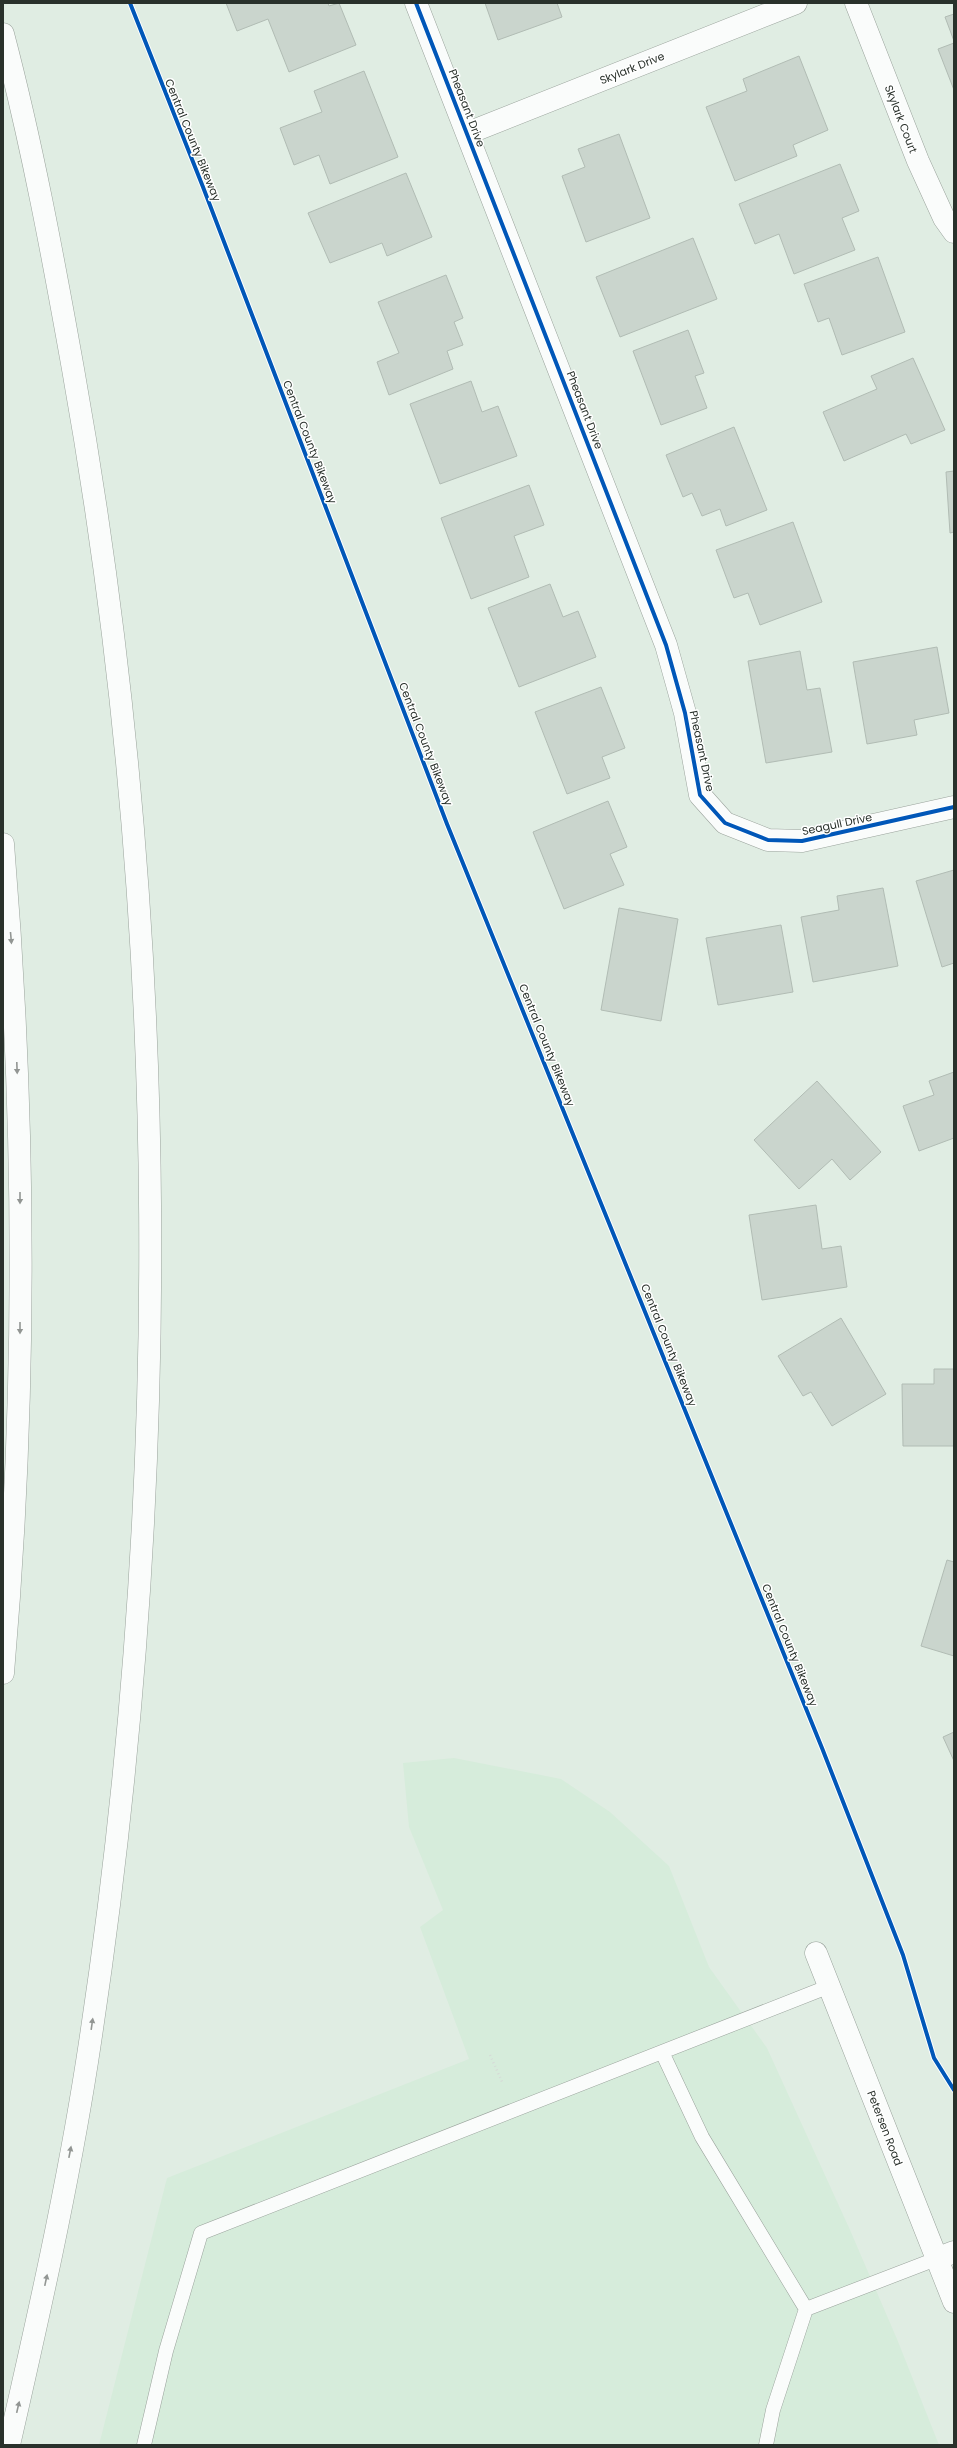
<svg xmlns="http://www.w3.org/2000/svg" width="957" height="2448" font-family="Poppins,sans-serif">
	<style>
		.built { fill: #d6ecdb }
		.building { fill: #cad5cd; stroke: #b1bcb4 }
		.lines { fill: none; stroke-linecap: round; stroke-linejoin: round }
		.service-casing { stroke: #9aa39c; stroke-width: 15 }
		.minor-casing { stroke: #9aa39c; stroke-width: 23 }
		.tertiary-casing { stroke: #9aa39c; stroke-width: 23 }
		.trunk-casing { stroke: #9aa39c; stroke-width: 23 }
		.path { stroke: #d6dad7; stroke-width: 2.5; stroke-dasharray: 1 3; stroke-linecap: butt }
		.service { stroke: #fafcfb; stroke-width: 14 }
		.minor { stroke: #fafcfb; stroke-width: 22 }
		.tertiary { stroke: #fafcfb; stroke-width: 22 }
		.trunk { stroke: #fafcfb; stroke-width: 22 }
		.cycleway-casing { stroke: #fff; stroke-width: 6 }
		.cycleway { stroke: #0057b8; stroke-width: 4 }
		.oneway { fill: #929693 }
		.labels { text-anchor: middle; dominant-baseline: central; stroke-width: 3; stroke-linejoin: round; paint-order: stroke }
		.street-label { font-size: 11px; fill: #29312b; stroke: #fff }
	</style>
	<rect width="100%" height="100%" fill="#e0ede3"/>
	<!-- built -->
	<path class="built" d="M 454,1758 L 561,1779 L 610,1812 L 669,1866 L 709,1967 L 767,2048 L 850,2230 L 897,2339 L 939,2445 L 99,2445 L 167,2178 L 469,2059 L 420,1927 L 443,1910 L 409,1827 L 403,1763 Z"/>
	<!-- building -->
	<path class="building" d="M 226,3 L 328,3 L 329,6 L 339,3 L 356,45 L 289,72 L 268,19 L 237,31 Z
		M 485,3 L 557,3 L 562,17 L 498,40 Z
		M 954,14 L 954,41 L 945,17 Z
		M 954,43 L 954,90 L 938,49 Z
		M 799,56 L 828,130 L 793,145 L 797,156 L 735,181 L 706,107 L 747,91 L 743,79 Z
		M 364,71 L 398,157 L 330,184 L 319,155 L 294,165 L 280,128 L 322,112 L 314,91 Z
		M 619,134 L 650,218 L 586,242 L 562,176 L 585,167 L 578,149 Z
		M 840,164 L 859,211 L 842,218 L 855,250 L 794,274 L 779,234 L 755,244 L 739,204 Z
		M 406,173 L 432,237 L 387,256 L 382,243 L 330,263 L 308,213 Z
		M 693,238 L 717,299 L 620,337 L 596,277 Z
		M 878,257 L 905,332 L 842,355 L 829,318 L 818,322 L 804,284 Z
		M 446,275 L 463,318 L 454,322 L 463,345 L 447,351 L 453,369 L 389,395 L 377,362 L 399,353 L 378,302 Z
		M 688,330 L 704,373 L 695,376 L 707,408 L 661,425 L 633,351 Z
		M 913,358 L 945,430 L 911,444 L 906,434 L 844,461 L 823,412 L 877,389 L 871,376 Z
		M 471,381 L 482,412 L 498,406 L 517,456 L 440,484 L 410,404 Z
		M 734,427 L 767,510 L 726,526 L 720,509 L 702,516 L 692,493 L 683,497 L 666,455 Z
		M 954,471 L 954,532 L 950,533 L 946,472 Z
		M 529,485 L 544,525 L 514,536 L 529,577 L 471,599 L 441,518 Z
		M 793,522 L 822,602 L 760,625 L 748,593 L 734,598 L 716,550 Z
		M 550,584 L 563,617 L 578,611 L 596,657 L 519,687 L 488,608 Z
		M 937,647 L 949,713 L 914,720 L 917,735 L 867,744 L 853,662 Z
		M 800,651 L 807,690 L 820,688 L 832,752 L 766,763 L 748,661 Z
		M 601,687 L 625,748 L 602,757 L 610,778 L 567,794 L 535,712 Z
		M 608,801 L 627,847 L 610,854 L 624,885 L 564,909 L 533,832 Z
		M 954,870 L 954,963 L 942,967 L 916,881 Z
		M 883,888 L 898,966 L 813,982 L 801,917 L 839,910 L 837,896 Z
		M 619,908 L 678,919 L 661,1021 L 601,1010 Z
		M 781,925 L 793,992 L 718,1005 L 706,938 Z
		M 954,1072 L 954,1138 L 919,1151 L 903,1106 L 934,1095 L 929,1081 Z
		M 817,1081 L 881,1152 L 850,1180 L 832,1159 L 799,1189 L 754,1140 Z
		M 816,1205 L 822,1249 L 841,1246 L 847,1287 L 762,1300 L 749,1215 Z
		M 841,1318 L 886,1394 L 832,1426 L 811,1392 L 803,1396 L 778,1356 Z
		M 934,1369 L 954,1369 L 954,1446 L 903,1446 L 902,1384 L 934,1384 Z
		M 947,1560 L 954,1562 L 954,1656 L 921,1646 Z
		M 954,1732 L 954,1761 L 943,1737 Z"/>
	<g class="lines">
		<!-- service casing -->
		<g class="service-casing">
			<path id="service" d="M 662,2052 L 702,2137 L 806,2309 L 773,2410 L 766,2445
				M 806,2309 L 936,2259
				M 144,2445 L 166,2351 L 201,2233 L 830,1986"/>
		</g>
		<!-- minor casing -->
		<g class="minor-casing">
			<path id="minor" d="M 416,3 L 666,645 L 685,713 L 700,795 L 725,823 L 768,840 L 802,841 L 954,807
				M 856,3 L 918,161 L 944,218 L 954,232
				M 468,133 L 796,3
				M 936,2259 L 954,2252"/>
		</g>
		<!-- tertiary casing -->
		<g class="tertiary-casing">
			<path id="tertiary" d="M 816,1953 L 954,2302"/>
		</g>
		<!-- trunk casing -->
		<g class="trunk-casing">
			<path id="trunk" d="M 3,34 C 32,144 53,257 73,369 C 173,928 174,1501 87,2062 C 67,2190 38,2318 9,2445
				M 3,844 C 26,1119 27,1397 3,1673"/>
		</g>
		<!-- path -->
		<path class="path" d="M 490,2055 L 503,2084"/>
		<!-- service -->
		<use href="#service" class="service"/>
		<!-- minor -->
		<use href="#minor" class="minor"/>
		<!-- tertiary -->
		<use href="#tertiary" class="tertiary"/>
		<!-- trunk -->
		<use href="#trunk" class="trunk"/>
		<!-- cycleway casing -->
		<g class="cycleway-casing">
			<path id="cycleway" d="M 130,3 L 203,187 L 447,824 L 822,1748 L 903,1955 L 934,2058 L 954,2090
				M 416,3 L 666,645 L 685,713 L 700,795 L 725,823 L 768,840 L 802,841 L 954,807"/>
		</g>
		<!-- cycleway -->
		<use href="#cycleway" class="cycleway"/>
	</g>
	<!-- one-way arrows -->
	<defs><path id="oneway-solid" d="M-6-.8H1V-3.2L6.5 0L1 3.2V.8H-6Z"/></defs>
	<g class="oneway">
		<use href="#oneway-solid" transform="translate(11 938) rotate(85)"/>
		<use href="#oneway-solid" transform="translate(17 1068) rotate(88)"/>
		<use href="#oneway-solid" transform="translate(20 1198) rotate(90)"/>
		<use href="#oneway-solid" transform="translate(20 1328) rotate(90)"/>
		<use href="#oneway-solid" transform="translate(92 2024) rotate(-82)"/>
		<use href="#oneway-solid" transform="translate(70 2152) rotate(-79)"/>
		<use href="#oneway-solid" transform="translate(46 2280) rotate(-78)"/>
		<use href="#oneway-solid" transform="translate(18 2407) rotate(-77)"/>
	</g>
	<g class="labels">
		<!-- street labels -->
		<g class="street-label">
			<text transform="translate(632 68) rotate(-22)">Skylark Drive</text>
			<text transform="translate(467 108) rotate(69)">Pheasant Drive</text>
			<text transform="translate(901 119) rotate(69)">Skylark Court</text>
			<text transform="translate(193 140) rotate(68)">Central County Bikeway</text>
			<text transform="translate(585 410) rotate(69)">Pheasant Drive</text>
			<text transform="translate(310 442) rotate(69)">Central County Bikeway</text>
			<text transform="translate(426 744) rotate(69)">Central County Bikeway</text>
			<text transform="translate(702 751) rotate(78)">Pheasant Drive</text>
			<text transform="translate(837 824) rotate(-12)">Seagull Drive</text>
			<text transform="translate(547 1045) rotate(68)">Central County Bikeway</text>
			<text transform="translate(669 1345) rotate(68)">Central County Bikeway</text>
			<text transform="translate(790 1645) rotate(68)">Central County Bikeway</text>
			<text transform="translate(885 2128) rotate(69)">Petersen Road</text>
		</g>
	</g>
	<!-- border -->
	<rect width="957" height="2448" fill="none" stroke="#29312b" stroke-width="8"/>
</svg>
